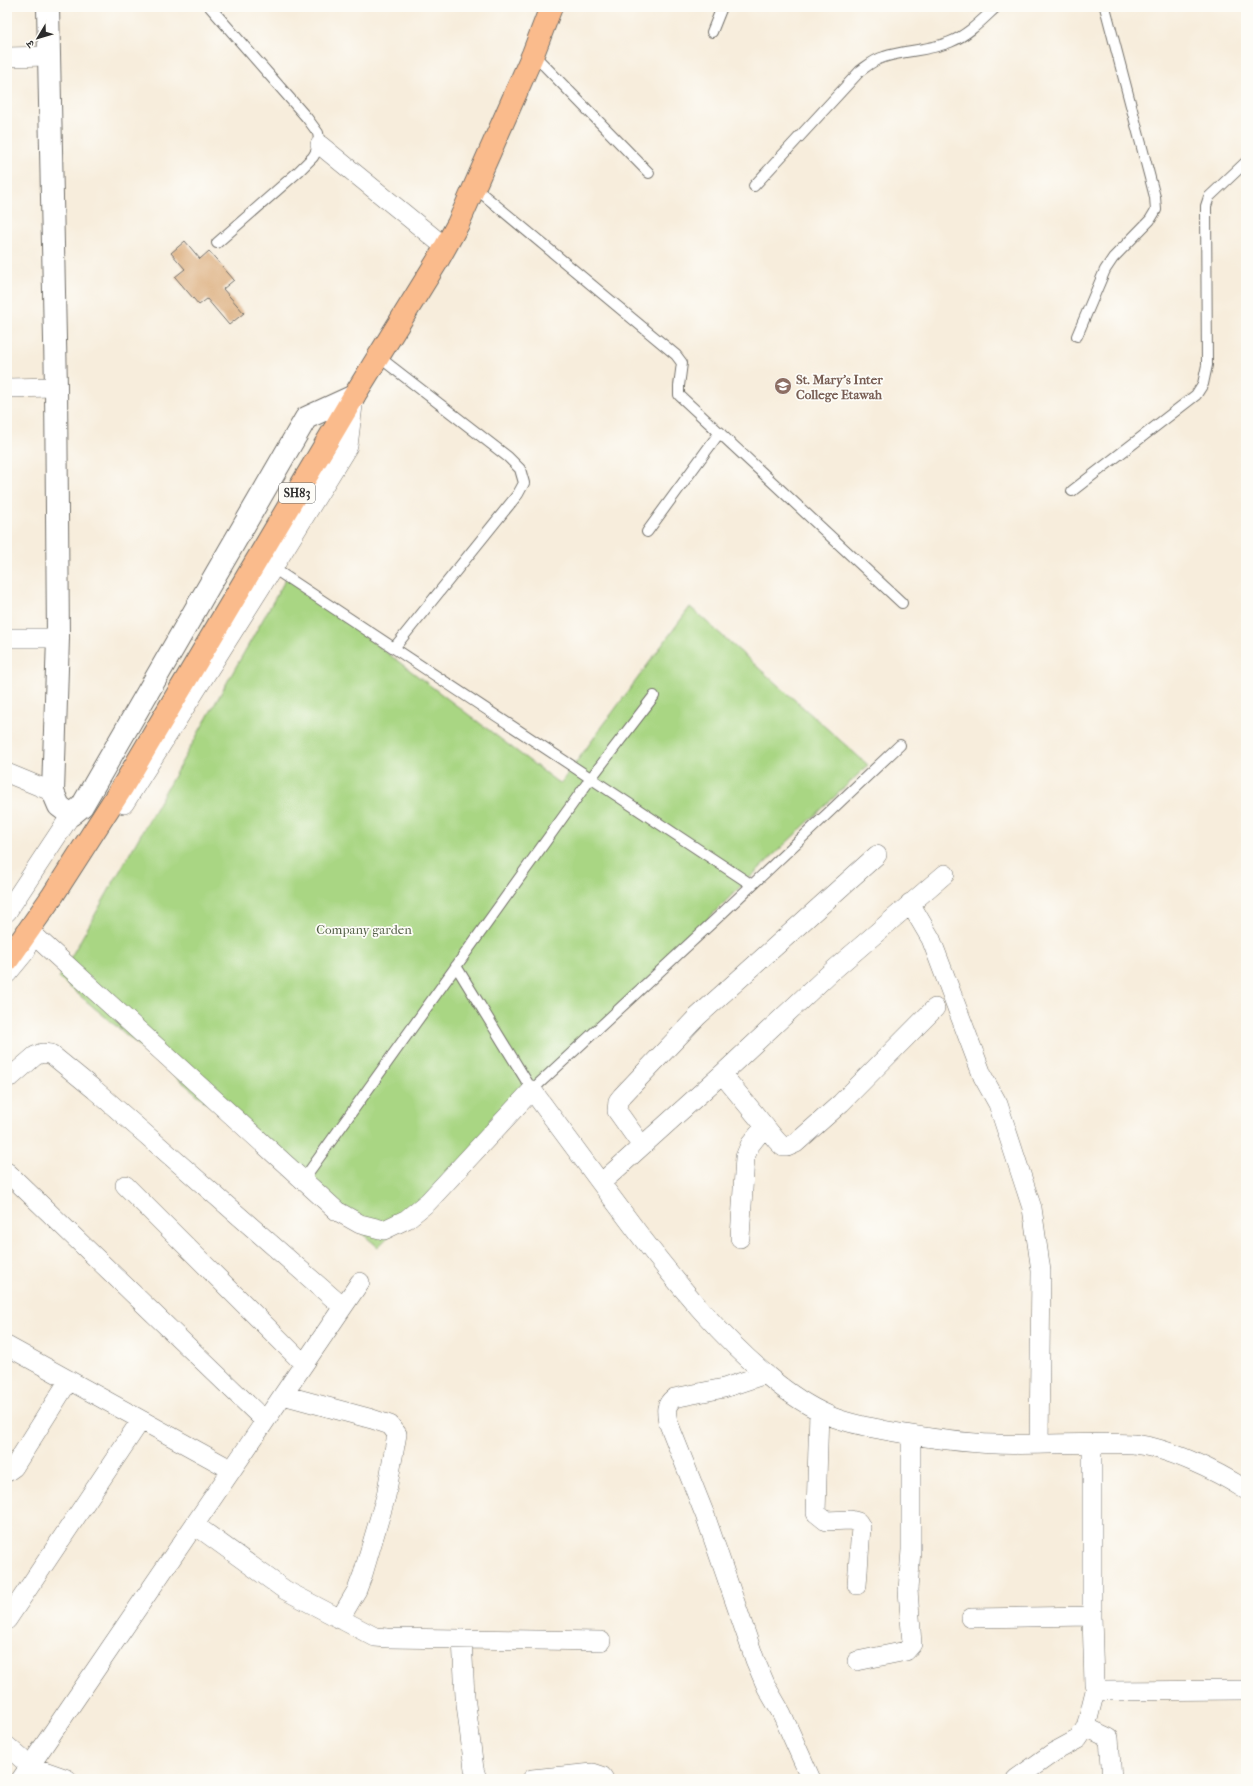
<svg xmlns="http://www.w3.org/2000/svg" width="1253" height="1786" font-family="'IM FELL French Canon','Noto Serif Devanagari',serif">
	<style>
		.green { fill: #a9d683; stroke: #6a8057 }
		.building { fill: #dbac7a }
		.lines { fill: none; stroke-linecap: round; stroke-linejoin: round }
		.service-casing { stroke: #726f69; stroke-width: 12 }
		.minor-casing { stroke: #726f69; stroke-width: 20 }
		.tertiary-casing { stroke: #726f69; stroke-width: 24 }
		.primary-casing { stroke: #726f69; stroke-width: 24 }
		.service { stroke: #fff; stroke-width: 10 }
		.minor { stroke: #fff; stroke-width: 19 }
		.tertiary { stroke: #fff; stroke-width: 22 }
		.primary { stroke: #fabb8c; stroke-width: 22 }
		.labels { text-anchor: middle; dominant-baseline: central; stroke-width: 3.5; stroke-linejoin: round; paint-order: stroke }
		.shield { fill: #fdfcf7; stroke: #6a6a68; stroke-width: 1 }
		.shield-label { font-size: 12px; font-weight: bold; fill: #2b2b2b }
		.education-label { font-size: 13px; font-weight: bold; fill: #785e54; stroke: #fdfcf7; text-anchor: start }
		.park-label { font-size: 13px; fill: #515e45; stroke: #fdfcf7 }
	</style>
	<rect width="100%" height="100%" fill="#fdfcf7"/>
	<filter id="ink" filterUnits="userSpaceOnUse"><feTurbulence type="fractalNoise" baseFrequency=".025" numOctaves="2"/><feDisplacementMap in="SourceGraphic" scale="8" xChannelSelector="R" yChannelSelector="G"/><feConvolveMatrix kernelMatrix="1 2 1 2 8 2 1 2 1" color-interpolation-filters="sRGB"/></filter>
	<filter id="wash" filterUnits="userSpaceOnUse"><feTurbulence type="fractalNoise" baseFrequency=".012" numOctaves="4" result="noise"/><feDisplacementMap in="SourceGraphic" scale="16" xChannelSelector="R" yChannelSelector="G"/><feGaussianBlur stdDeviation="0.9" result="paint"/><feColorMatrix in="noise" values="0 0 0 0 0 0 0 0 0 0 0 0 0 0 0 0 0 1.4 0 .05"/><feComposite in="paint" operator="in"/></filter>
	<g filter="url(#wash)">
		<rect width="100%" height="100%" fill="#f7eddc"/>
		<!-- green -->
		<path class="green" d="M 287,577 L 560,784 L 690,607 L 868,765 L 741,886 L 378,1247 L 59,978 Z"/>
		<g id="blocks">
			<!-- building -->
			<path class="building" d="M 185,241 L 200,259 L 209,251 L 234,280 L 223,289 L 244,313 L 229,325 L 207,299 L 199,305 L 175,277 L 185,269 L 171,253 Z"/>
		</g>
	</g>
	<g filter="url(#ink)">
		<use href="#blocks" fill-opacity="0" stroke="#726f69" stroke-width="1"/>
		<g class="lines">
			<!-- service casing -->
			<g class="service-casing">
				<path id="service" d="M 210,7 L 307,118 L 318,133 L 320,145 L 313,157 L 299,171 L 217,243
					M 712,32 L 722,7
					M 533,54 L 649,173
					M 754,186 L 860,71 C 867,66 875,59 884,57 C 905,50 928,51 950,42 C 968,35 982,20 996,7
					M 474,187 L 676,355 L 682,363 L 679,386 L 679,395 L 902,603
					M 1077,336 L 1105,270 L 1113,258 L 1150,220 L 1156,210 L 1155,197 L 1105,7
					M 379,357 L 508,457 L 520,469 L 524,483 L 518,494 L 394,648
					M 1072,491 L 1196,395 L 1203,384 L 1207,365 L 1206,206 L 1209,197 L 1246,162
					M 647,532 L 720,432
					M 273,568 L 752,885
					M 456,966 L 532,1090 L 715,920 L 900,745
					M 303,1180 L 591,778 L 654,696"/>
			</g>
			<!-- minor casing -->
			<g class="minor-casing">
				<path id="minor" d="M 7,57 L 49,56
					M 320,145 L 445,247
					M 7,388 L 56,387
					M 7,638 L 58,638
					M 7,773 L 53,792
					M 124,804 L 273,568 L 348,446 L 354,397
					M 910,903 L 931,939 L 983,1077 L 998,1104 L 1032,1208 L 1041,1271 L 1039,1444
					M 7,912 L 71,815
					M 36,937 L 337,1211 L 360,1224 L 384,1230 L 407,1219 L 428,1202 L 532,1090 C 568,1139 605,1189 642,1238 C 681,1288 720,1336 769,1377 C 787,1392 807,1406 828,1415 C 845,1423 865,1426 883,1430 C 921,1437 958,1443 996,1444 C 1042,1446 1087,1441 1133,1444 C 1167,1447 1217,1471 1246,1490
					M 7,974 L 26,951
					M 722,1074 L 777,1141 L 783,1147 L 787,1147 L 796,1143 L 841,1103 L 935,1008
					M 7,1078 L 12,1076 L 35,1056 L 42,1053 L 51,1054 L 95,1090 L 343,1307
					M 642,1146 L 617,1111 L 618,1101 L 622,1096 L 697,1017 L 877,855
					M 7,1172 L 265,1421
					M 601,1183 L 722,1074 L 830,973 L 945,874
					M 125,1185 L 304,1364
					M 740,1238 L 745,1157 L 750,1145 L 765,1126
					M 7,1346 L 232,1470
					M 766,1374 L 724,1388 L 674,1398 C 665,1405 666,1411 668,1422 L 705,1515 L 755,1660 L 767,1688 L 782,1714 L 811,1779
					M 283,1395 L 372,1419 L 390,1425 L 397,1434 L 386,1496 L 363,1574 L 357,1590 L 340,1619
					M 819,1411 L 816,1513 L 826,1521 L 850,1520 L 858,1522 L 861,1527 L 857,1585
					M 1092,1444 L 1092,1616 L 1094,1684 L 1100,1690 L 1105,1691 L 1246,1690
					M 7,1472 L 14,1467 L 69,1380
					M 195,1525 L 285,1590 L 375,1637 L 388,1638 L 601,1641
					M 971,1618 L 1092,1616
					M 7,1620 L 141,1420
					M 462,1639 L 465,1696 L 474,1769 L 477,1779
					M 857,1661 L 906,1651 L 912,1644 L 908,1590 L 911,1550 L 911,1435
					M 1086,1727 L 1109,1738 L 1112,1779
					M 7,1746 L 30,1766 L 67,1779
					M 21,1779 L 360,1282
					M 532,1779 L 593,1773 L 602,1776 L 604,1779
					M 1016,1779 L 1054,1752 L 1078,1739 L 1086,1727 L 1096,1687"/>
			</g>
			<!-- tertiary casing -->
			<g class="tertiary-casing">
				<path id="tertiary" d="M 48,7 L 56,387 L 58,638 L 53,792 L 59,806 L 71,815 L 82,806 L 306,418 L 354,396"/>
			</g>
			<!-- primary casing -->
			<g class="primary-casing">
				<path id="primary" d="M 7,961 L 53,895 L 123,786 L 354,396 L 438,260 L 458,224 L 533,54 L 551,7"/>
			</g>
			<!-- service -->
			<use href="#service" class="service"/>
			<!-- minor -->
			<use href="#minor" class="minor"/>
			<!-- tertiary -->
			<use href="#tertiary" class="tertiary"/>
			<!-- primary -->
			<use href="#primary" class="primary"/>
		</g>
	</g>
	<!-- icons -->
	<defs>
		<g id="school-disc" transform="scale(0.9)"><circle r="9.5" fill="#8d6e63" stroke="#fdfcf7"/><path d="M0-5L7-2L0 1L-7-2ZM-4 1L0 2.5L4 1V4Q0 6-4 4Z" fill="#fff"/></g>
	</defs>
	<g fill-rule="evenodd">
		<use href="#school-disc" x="783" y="386"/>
	</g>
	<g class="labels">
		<!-- shield labels -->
		<rect class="shield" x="279" y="483" width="36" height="20" rx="3"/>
		<g class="shield-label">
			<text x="297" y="493">SH83</text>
		</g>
		<!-- education labels -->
		<g class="education-label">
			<text x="796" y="379">St. Mary's Inter<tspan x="796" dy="15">College Etawah</tspan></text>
		</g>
		<!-- park labels -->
		<g class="park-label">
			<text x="364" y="929">Company garden</text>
		</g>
	</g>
	<!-- margin -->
	<rect width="1253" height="1786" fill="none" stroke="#fdfcf7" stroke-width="24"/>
	<!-- north arrow -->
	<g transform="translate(38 38) rotate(232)" stroke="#fdfcf7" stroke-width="3" paint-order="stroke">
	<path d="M0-3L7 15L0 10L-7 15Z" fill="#2b2b2b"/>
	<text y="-6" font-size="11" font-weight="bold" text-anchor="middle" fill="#2b2b2b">उ</text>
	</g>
</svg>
